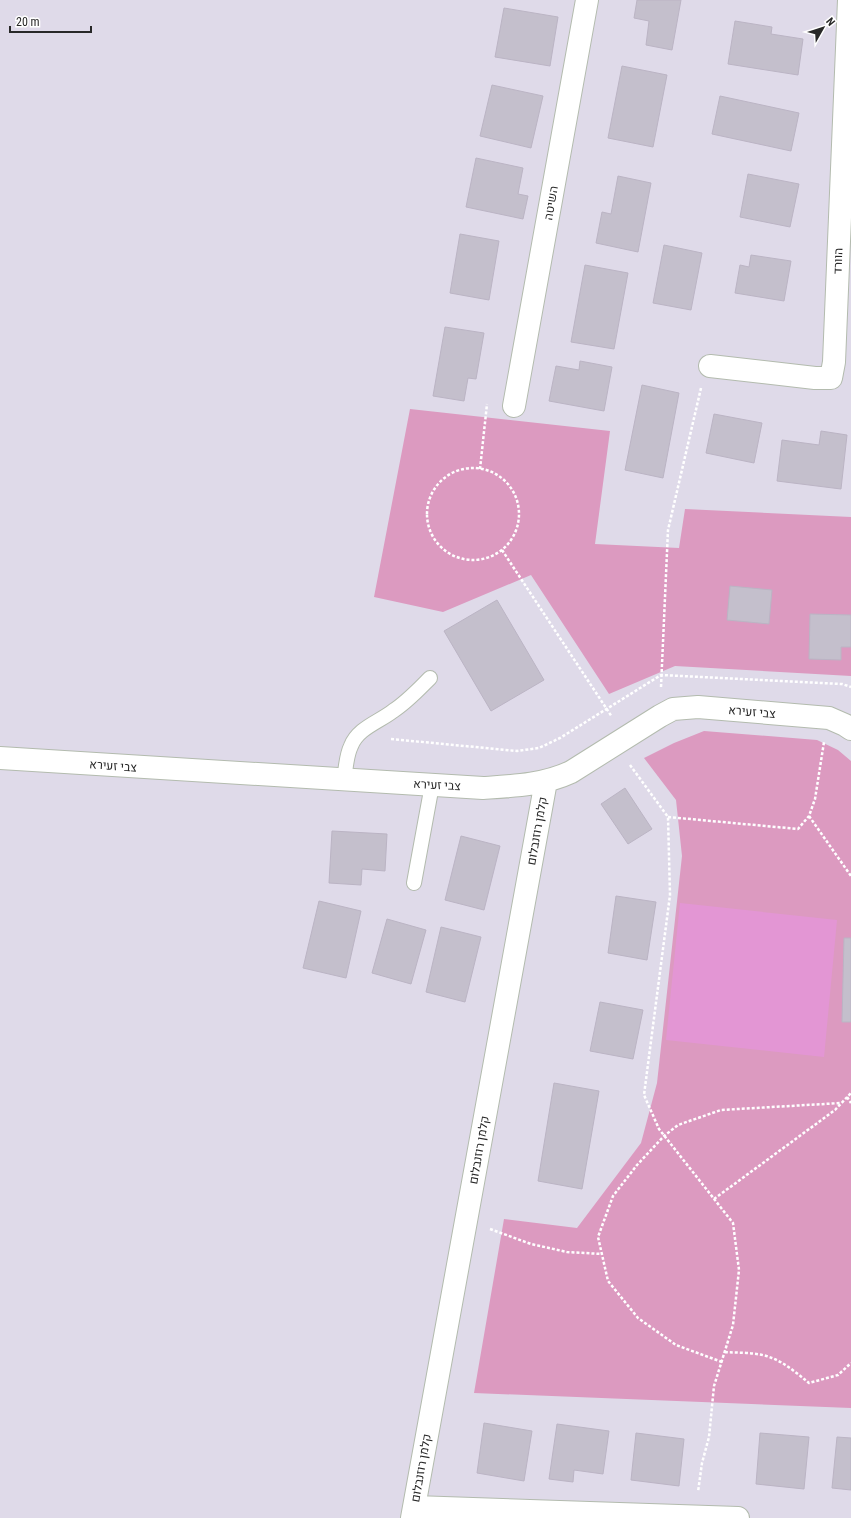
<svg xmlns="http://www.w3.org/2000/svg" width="851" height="1518" font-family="'Roboto Condensed',Heebo,sans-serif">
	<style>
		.green { fill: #dc9ac0 }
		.pitch { fill: #e396d4 }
		.building { fill: #c4bfcc; stroke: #bbb4c4 }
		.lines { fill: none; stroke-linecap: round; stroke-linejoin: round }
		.lane-casing { stroke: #b3bbae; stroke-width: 16 }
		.street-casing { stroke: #b3bbae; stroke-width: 24 }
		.path { stroke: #fff; stroke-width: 2.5; stroke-dasharray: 3 2; stroke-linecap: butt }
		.lane { stroke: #fff; stroke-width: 14 }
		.street { stroke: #fff; stroke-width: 22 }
		.labels { text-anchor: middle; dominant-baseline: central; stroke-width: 4; stroke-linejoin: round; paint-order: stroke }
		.street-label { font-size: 12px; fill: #282828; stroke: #fff }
	</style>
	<rect width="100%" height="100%" fill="#dfdae9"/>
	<!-- green -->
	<path class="green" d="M 410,409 L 610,431 L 595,544 L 679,548 L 685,509 L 851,517 L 851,676 L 675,666 L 609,694 L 531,575 L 443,612 L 374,597 Z
		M 704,731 L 817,740 L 838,750 L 851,761 L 851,1408 L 474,1393 L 504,1219 L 577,1228 L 641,1143 L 657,1083 L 682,856 L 676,800 L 644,758 L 674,743 Z"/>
	<!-- pitch -->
	<path class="pitch" d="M 680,903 L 837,920 L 824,1057 L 666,1040 Z"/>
	<!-- building -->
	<path class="building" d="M 637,0 L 681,0 L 672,50 L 646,45 L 649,21 L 634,18 Z
		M 504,8 L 558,17 L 550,66 L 495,57 Z
		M 735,21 L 772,27 L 771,34 L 803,39 L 798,75 L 728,64 Z
		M 622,66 L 667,75 L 653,147 L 608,138 Z
		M 492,85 L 543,96 L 531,148 L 480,136 Z
		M 720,96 L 799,113 L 791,151 L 712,134 Z
		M 476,158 L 523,168 L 518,194 L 528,196 L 523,219 L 466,207 Z
		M 748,174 L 799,184 L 790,227 L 740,217 Z
		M 618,176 L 651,183 L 638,252 L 596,243 L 602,212 L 611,214 Z
		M 460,234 L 499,241 L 489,300 L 450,293 Z
		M 664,245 L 702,253 L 691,310 L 653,303 Z
		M 751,255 L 791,261 L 784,301 L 735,293 L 740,265 L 749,267 Z
		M 585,265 L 628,273 L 614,349 L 571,342 Z
		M 445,327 L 484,333 L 476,379 L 468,378 L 464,401 L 433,396 Z
		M 580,361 L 612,367 L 604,411 L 549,401 L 556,366 L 579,370 Z
		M 642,385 L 679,393 L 663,478 L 625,470 Z
		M 714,414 L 762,423 L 754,463 L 706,453 Z
		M 821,431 L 847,435 L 841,489 L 777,481 L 782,440 L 819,445 Z
		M 730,586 L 772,590 L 769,624 L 727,620 Z
		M 497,600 L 544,680 L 491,711 L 444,631 Z
		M 810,614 L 851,615 L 851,647 L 841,647 L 841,660 L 809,659 Z
		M 625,788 L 652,829 L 628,844 L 601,804 Z
		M 332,831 L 387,834 L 385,871 L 362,869 L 361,885 L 329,883 Z
		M 461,836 L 500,846 L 484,910 L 445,900 Z
		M 616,896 L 656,902 L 647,960 L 608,953 Z
		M 319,901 L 361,911 L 346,978 L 303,968 Z
		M 387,919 L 426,930 L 411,984 L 372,973 Z
		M 441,927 L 481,937 L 465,1002 L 426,992 Z
		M 844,938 L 851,938 L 851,1022 L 842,1022 Z
		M 600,1002 L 643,1010 L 633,1059 L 590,1051 Z
		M 554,1083 L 599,1091 L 582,1189 L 538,1181 Z
		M 484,1423 L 532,1431 L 524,1481 L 477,1473 Z
		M 557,1424 L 609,1431 L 603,1474 L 574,1470 L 573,1482 L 549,1479 Z
		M 636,1433 L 684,1439 L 679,1486 L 631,1480 Z
		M 760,1433 L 809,1437 L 804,1489 L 756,1484 Z
		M 837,1437 L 851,1438 L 851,1490 L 832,1488 Z"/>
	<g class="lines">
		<!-- lane casing -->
		<g class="lane-casing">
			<path id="lane" d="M 344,779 C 346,769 346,756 351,746 C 358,728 379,722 393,711 C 407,702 418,690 430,678
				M 414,883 L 432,785"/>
		</g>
		<!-- street casing -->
		<g class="street-casing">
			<path id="street" d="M 710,366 L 815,378 L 831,378 L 834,362 L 849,0
				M 514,406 L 587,0
				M 0,758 L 483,788 C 514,786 543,785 571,772 L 660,716 L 673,709 L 698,707 L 829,718 L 845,725 L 851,729
				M 414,1507 L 738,1518
				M 412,1518 L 546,781"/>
		</g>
		<!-- path -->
		<path class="path" d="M427 514a46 46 0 1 1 92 0a46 46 0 1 1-92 0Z
			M 480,469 L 487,404
			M 502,550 L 612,717
			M 661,687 L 668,530 L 701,388
			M 391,739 L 517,751 L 539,748 L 560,738 L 661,675 L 842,684 L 851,687
			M 630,765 L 668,817 L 670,895 L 644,1095 L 659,1129 L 733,1223 L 739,1270 L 733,1325 L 714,1386 L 709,1437 L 702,1463 L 698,1492
			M 809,816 L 851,876
			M 668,817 L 798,829 L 809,816 L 815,799 L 824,742
			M 847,1097 L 851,1103
			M 714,1199 L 835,1110 L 851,1093
			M 490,1229 L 531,1244 L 567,1252 L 602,1254
			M 725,1352 C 740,1353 758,1352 772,1358 C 785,1363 798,1374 809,1383 L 838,1375 L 851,1363
			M 722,1362 L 676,1345 L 638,1318 L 608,1281 L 598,1237 L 613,1196 L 637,1165 L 664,1136 L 678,1125 L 721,1110 L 841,1103"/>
		<!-- lane -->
		<use href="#lane" class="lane"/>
		<!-- street -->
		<use href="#street" class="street"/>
	</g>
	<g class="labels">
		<!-- street labels -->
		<g class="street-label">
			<text transform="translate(551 203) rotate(-80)">השיטה</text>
			<text transform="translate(838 261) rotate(-88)">הוורד</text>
			<text transform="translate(752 712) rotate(5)">צבי זעירא</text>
			<text transform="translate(113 766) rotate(4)">צבי זעירא</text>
			<text transform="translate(437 785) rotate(3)">צבי זעירא</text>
			<text transform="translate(537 831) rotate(-80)">קלמן רוזנבלום</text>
			<text transform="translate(479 1150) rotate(-80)">קלמן רוזנבלום</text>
			<text transform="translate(421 1468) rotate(-80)">קלמן רוזנבלום</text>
		</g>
	</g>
	<!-- north arrow -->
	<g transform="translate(823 28) rotate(51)" stroke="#ffffff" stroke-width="3" paint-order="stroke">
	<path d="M0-3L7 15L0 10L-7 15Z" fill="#282828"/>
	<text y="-6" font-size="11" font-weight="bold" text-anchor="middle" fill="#282828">N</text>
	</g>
	<!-- scale -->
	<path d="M10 26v6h81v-6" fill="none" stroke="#282828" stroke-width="2"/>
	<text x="16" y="26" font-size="12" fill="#282828" stroke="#ffffff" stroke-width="3" paint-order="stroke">20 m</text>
</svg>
